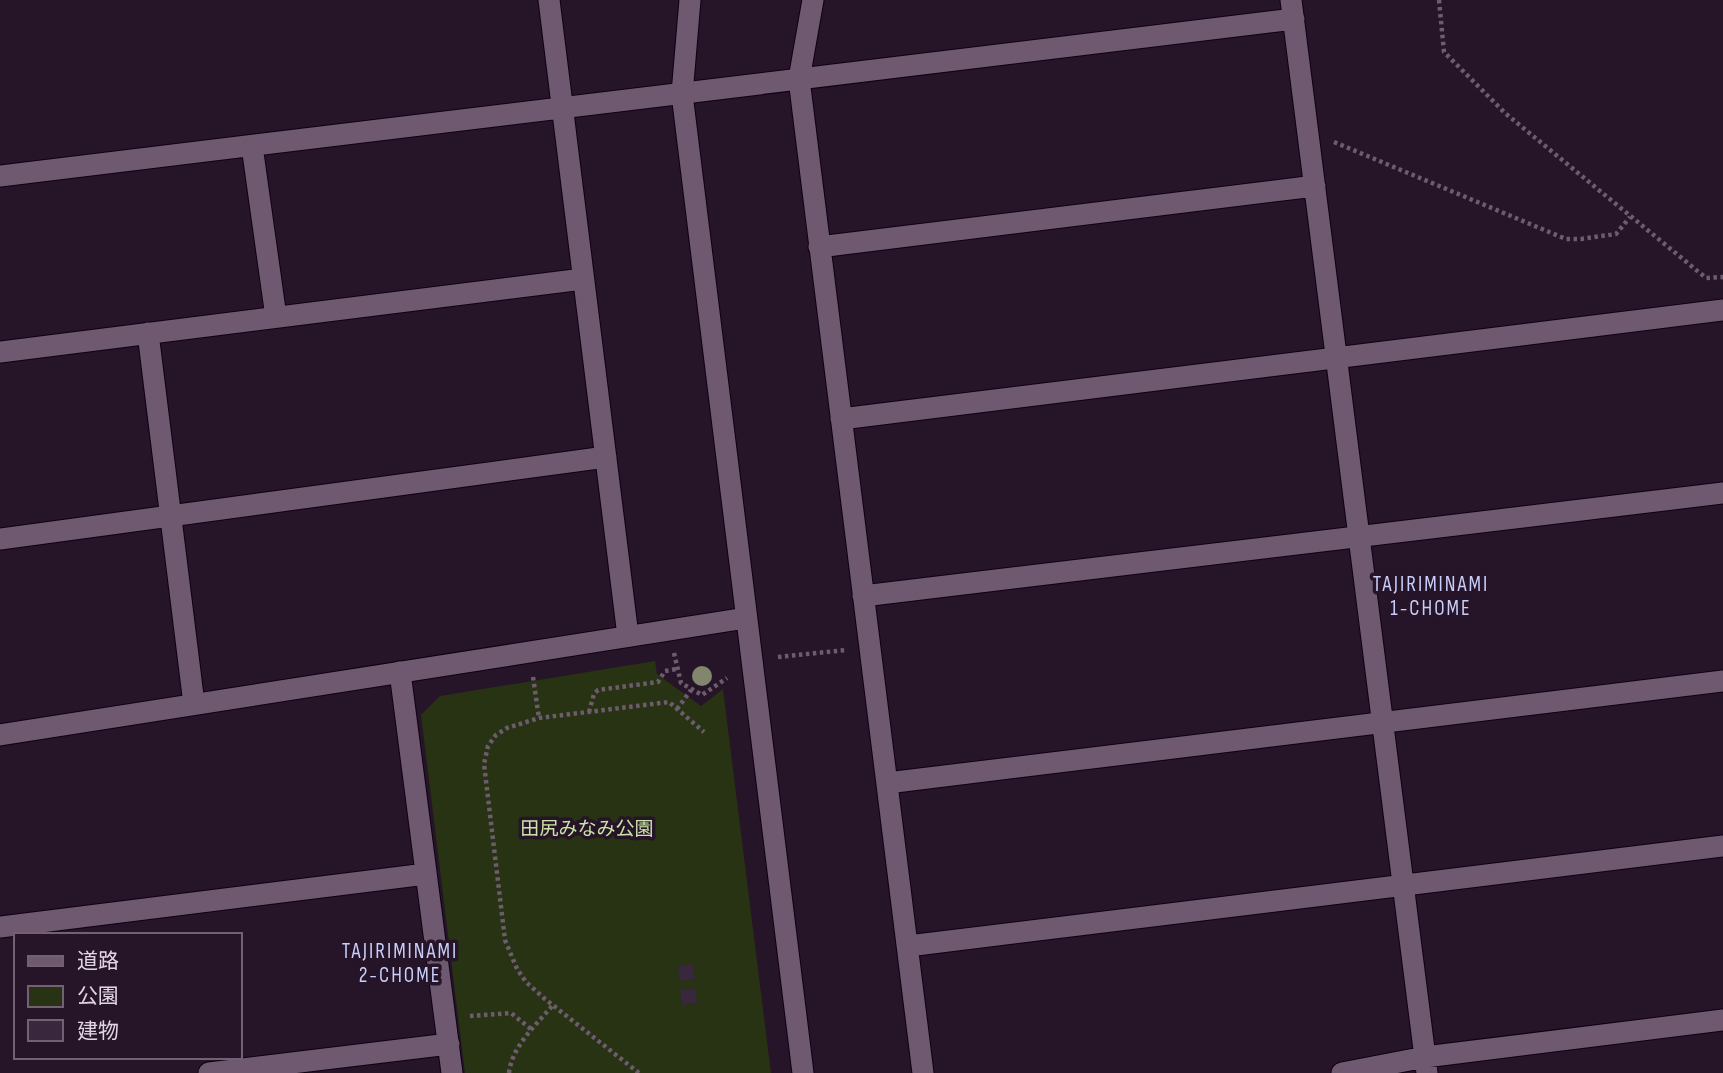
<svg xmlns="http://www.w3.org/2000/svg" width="1723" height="1073" font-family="'Sofia Sans Condensed','Noto Sans JP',sans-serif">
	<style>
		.green { fill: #273312 }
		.building { fill: #38273d }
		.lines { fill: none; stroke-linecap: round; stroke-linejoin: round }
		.street-casing { stroke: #0e0210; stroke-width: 23 }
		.secondary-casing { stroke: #0e0210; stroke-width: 23 }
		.path { stroke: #6c5c6e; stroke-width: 4.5; stroke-dasharray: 3.5 3.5; stroke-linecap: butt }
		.street { stroke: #6e5971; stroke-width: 21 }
		.secondary { stroke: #6e5971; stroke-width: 21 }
		.tree { fill: #81866d }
		.labels { text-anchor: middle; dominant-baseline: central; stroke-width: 7; stroke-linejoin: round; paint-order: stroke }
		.park-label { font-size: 19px; fill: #cbe4a6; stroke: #261428 }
		.neighbourhood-label { font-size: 21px; letter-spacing: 2px; fill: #c9cffa; stroke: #261428 }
	</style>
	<rect width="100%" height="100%" fill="#261428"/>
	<!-- green -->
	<path class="green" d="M 655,661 L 657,674 L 701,706 L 723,689 L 771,1073 L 465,1073 L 421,715 L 440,696 Z"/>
	<!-- building -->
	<path class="building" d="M 693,964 L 695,979 L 680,981 L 678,966 Z
		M 695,988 L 697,1003 L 682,1005 L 680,990 Z"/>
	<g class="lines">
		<!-- street casing -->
		<g class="street-casing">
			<path id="street" d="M 549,0 L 628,636
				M 813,0 L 799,79 L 923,1073
				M 1291,0 L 1427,1073
				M 252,146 L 276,317
				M 0,176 L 1294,19
				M 819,247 L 1315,186
				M 148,333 L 194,704
				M 0,352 L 583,279
				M 841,419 L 1723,310
				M 0,539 L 606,457
				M 863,596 L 1723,493
				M 400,672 L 452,1073
				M 887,783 L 1723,681
				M 0,927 L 426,874
				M 908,946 L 1723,846
				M 209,1073 L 449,1044
				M 1342,1073 L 1425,1057 L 1723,1020"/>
		</g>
		<!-- secondary casing -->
		<g class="secondary-casing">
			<path id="secondary" d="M 690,0 L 682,94 L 803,1073
				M 0,735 L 746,618"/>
		</g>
		<!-- path -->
		<path class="path" d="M 1439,0 L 1444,52 L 1505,113 L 1706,278 L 1723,277
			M 1334,142 L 1566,239 L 1581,239 L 1616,234 L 1630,217
			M 674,653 L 681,683 L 702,695 L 727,678
			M 778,657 L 846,650
			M 533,677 L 539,718
			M 677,709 L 691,690
			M 589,712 L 594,694 L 598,690 L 658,682 L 665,671 L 677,669
			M 470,1016 L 511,1013 L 532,1030
			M 509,1073 C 512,1046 536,1025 553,1005
			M 639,1073 L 545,999 L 526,982 L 517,969 L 505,940 L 484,764 L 488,746 L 496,735 L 507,728 L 539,718 L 669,702 L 704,732"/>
		<!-- street -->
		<use href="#street" class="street"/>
		<!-- secondary -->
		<use href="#secondary" class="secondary"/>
	</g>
	<!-- trees -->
	<circle class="tree" cx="702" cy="676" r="10"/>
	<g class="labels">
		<!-- park labels -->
		<g class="park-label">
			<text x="587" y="829">田尻みなみ公園</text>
		</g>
		<!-- neighbourhood labels -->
		<g class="neighbourhood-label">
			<text x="1431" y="584">TAJIRIMINAMI<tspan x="1431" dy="24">1-CHOME</tspan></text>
			<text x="400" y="951">TAJIRIMINAMI<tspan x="400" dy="24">2-CHOME</tspan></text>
		</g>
	</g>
	<!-- legend -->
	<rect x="14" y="933" width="228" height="126" fill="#261428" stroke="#716173" stroke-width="2"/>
	<rect x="28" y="956" width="35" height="10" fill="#6e5971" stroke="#716173" stroke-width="2"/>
	<text x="77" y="968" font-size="21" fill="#e1d5e3">道路</text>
	<rect x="28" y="986" width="35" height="21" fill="#273312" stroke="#716173" stroke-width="2"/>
	<text x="77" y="1003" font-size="21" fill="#e1d5e3">公園</text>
	<rect x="28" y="1020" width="35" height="21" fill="#38273d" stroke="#716173" stroke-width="2"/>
	<text x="77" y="1038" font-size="21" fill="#e1d5e3">建物</text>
</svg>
